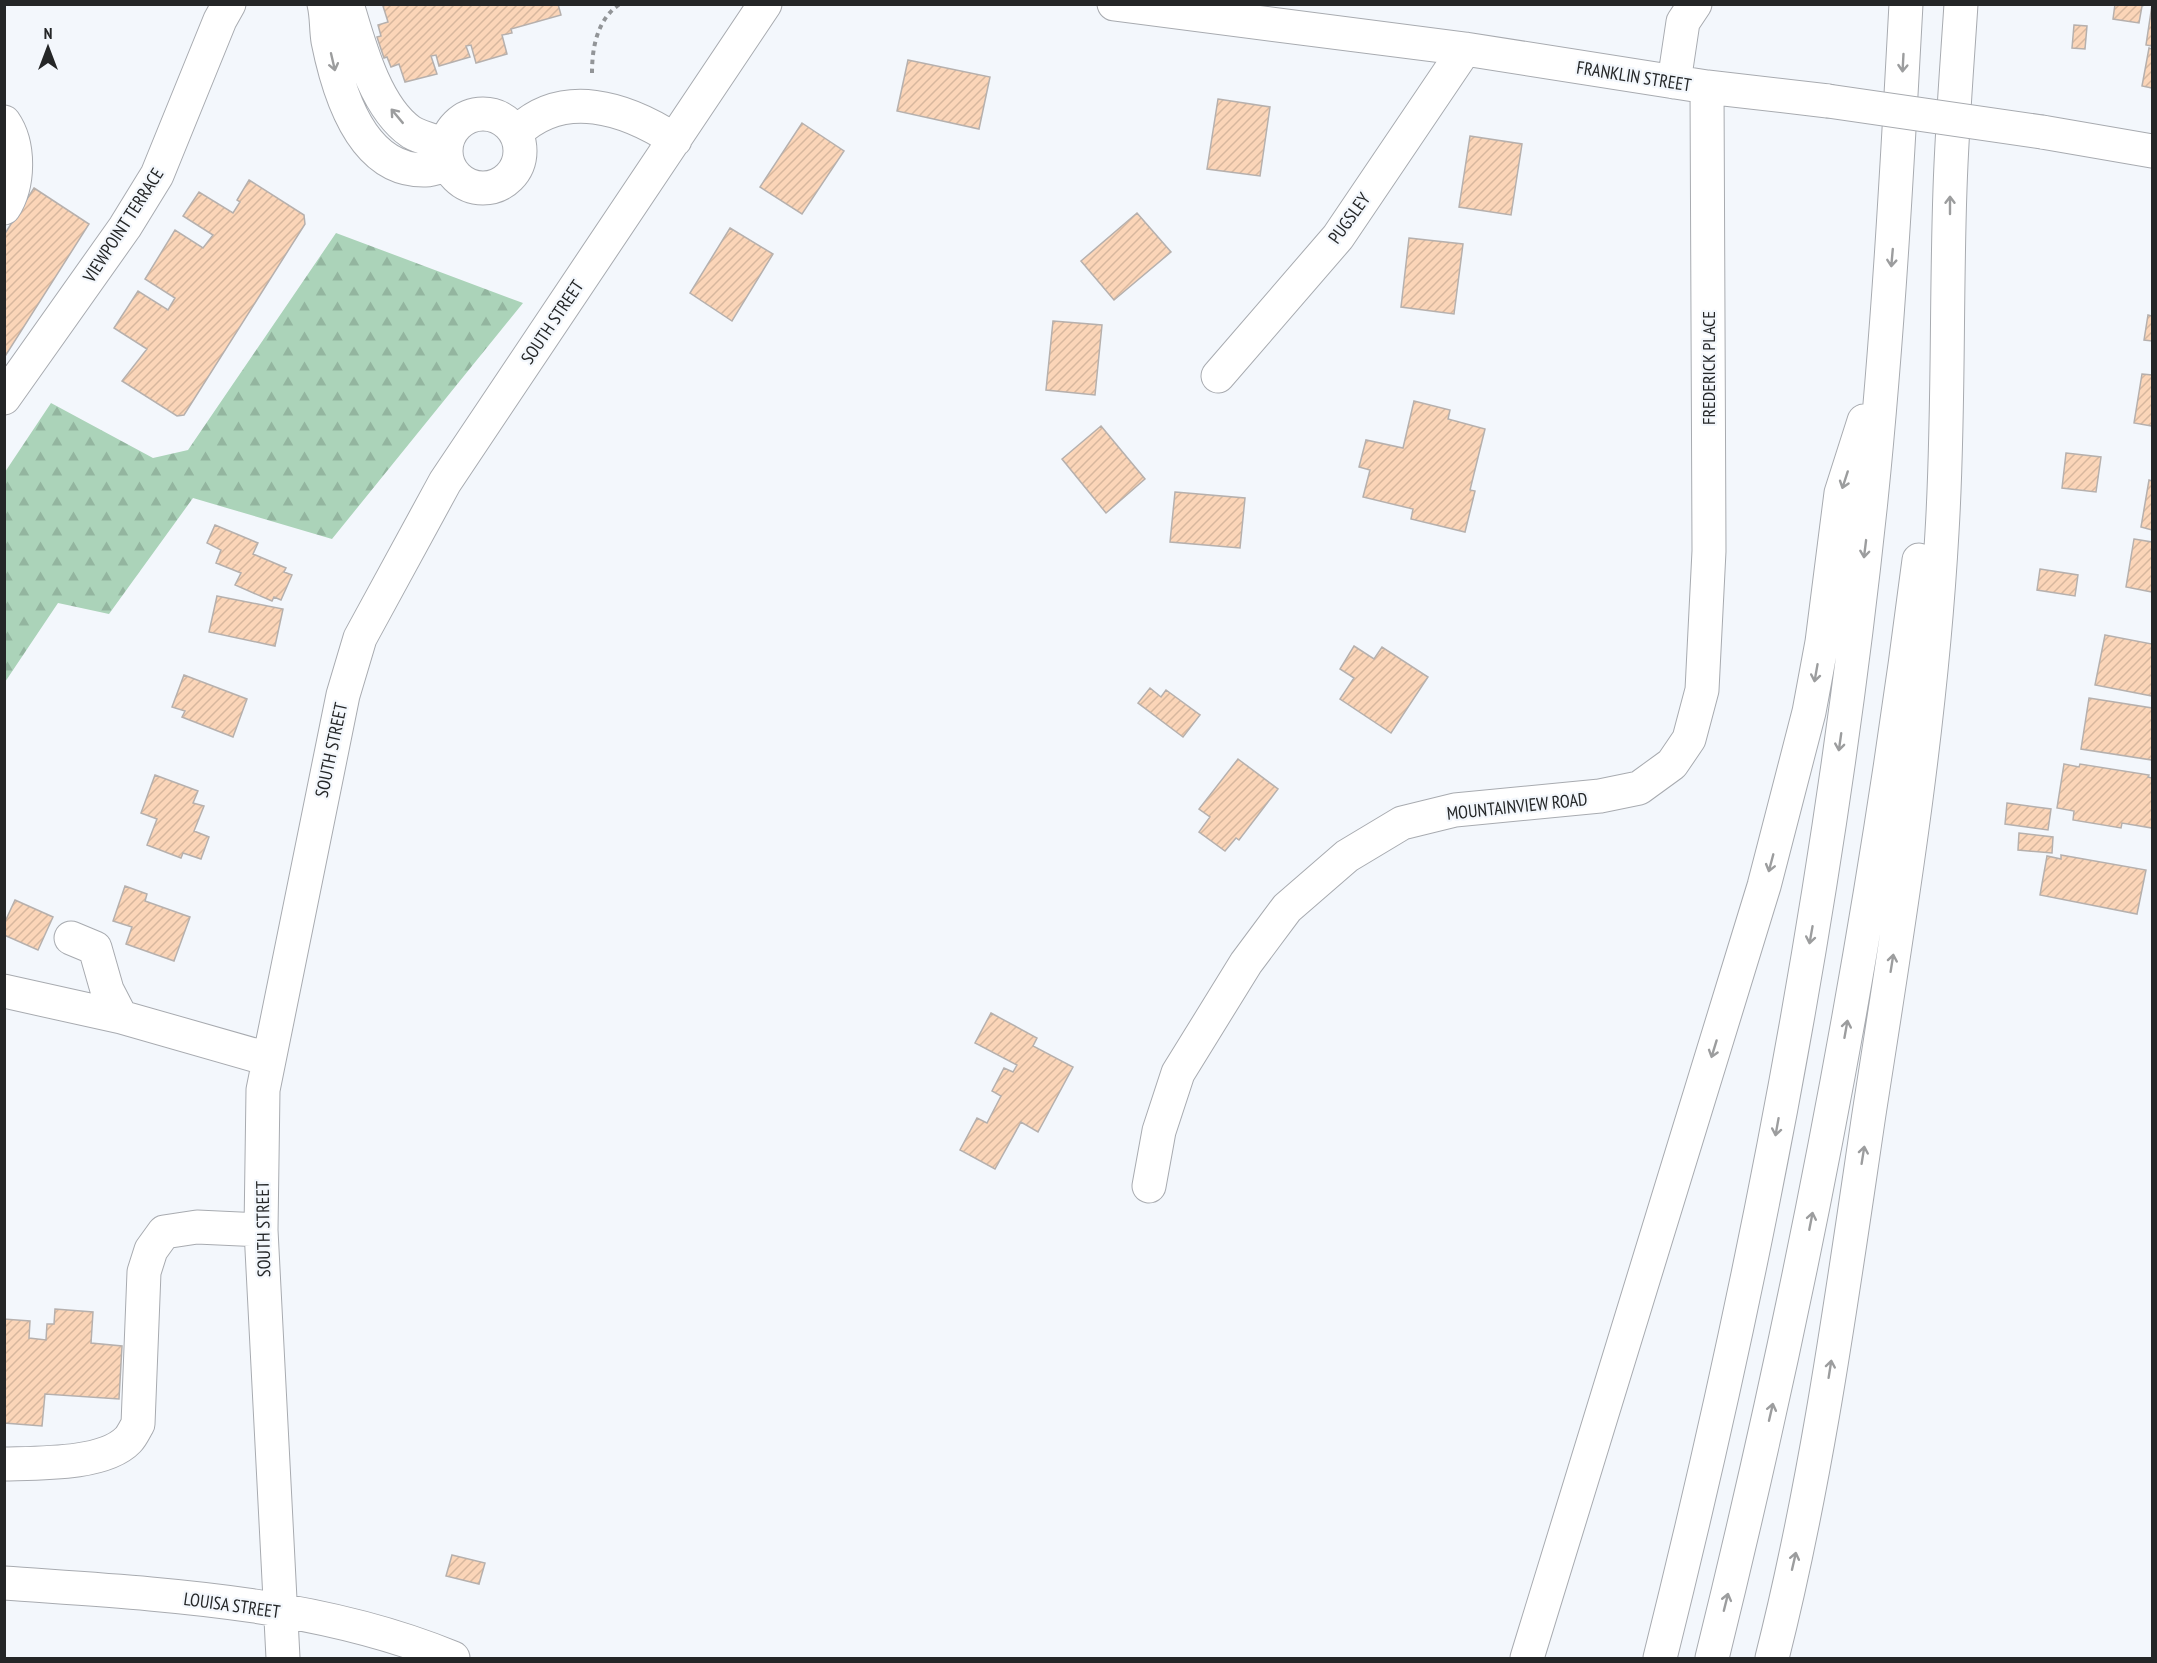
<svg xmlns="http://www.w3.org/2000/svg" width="2157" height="1663" font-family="'PT Sans Narrow',sans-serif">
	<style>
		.forest { fill: url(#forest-firs) }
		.building { fill: url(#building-hatch); stroke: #b6b0ad; stroke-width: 1.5 }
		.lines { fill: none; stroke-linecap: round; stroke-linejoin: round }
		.minor-casing { stroke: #a8abb0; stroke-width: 35 }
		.highway-casing { stroke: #a8abb0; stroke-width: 35 }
		.path { stroke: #929598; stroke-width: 4; stroke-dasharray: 4.5 4.5; stroke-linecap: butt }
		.minor { stroke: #fff; stroke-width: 33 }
		.highway { stroke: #fff; stroke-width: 33 }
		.minor-bridge-casing { stroke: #a8abb0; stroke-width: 35; stroke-linecap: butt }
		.minor-bridge { stroke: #fff; stroke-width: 33 }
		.oneway { stroke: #9c9d9e }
		.labels { text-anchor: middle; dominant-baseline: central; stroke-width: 4.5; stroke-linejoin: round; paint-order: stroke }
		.street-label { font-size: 18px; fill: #242627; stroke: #f3f7fc }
	</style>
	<defs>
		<pattern id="forest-firs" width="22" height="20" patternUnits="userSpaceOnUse" patternTransform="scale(1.5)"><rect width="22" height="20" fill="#abd3b9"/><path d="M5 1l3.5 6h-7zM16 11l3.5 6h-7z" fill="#93b59f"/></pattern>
		<pattern id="building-hatch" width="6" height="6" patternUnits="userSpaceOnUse" patternTransform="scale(1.5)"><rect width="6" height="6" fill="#fbd5b8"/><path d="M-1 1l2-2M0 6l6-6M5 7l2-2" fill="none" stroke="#d7b79e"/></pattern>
	</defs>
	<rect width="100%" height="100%" fill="#f3f7fc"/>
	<!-- forest -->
	<path class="forest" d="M 336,233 L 523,303 L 332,539 L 193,498 L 109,614 L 58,603 L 5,682 L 5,472 L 51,403 L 153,458 L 188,450 Z"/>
	<!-- building -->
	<path class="building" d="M 389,4 L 558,4 L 561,15 L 511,29 L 512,33 L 502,35 L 507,54 L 476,63 L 471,45 L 466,46 L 470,57 L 439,66 L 436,55 L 431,56 L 437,74 L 405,82 L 399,64 L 391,67 L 387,57 L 384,58 L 377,37 L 381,36 L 378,25 L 388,22 L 383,6 Z
		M 2115,4 L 2147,4 L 2142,6 L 2139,23 L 2113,19 Z
		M 2152,5 L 2152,46 L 2146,45 Z
		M 2074,25 L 2087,26 L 2085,49 L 2072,48 Z
		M 2149,48 L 2152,49 L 2152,88 L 2142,86 Z
		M 908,60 L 990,77 L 979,129 L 897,111 Z
		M 1218,99 L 1270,107 L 1260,176 L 1207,169 Z
		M 802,123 L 844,151 L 802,214 L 760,187 Z
		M 1470,136 L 1522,144 L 1511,215 L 1459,207 Z
		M 249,180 L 304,215 L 305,224 L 184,415 L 177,416 L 122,381 L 147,349 L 114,328 L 138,291 L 168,310 L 175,298 L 145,279 L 175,230 L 203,248 L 213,235 L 183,216 L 199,192 L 233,213 L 240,202 L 237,200 Z
		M 34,188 L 89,224 L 4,358 L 4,235 Z
		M 1137,213 L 1171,252 L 1114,300 L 1081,261 Z
		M 730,228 L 773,254 L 732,321 L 690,293 Z
		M 1409,238 L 1463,244 L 1454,314 L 1401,307 Z
		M 2148,315 L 2152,316 L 2152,341 L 2144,340 Z
		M 1053,321 L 1102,325 L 1095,395 L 1046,390 Z
		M 2142,374 L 2152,375 L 2152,426 L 2134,423 Z
		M 1414,401 L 1450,410 L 1448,419 L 1485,429 L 1470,490 L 1475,491 L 1465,532 L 1411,519 L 1413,509 L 1363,497 L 1370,470 L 1359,467 L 1366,440 L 1403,448 Z
		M 1101,426 L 1145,479 L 1106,513 L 1062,459 Z
		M 2066,453 L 2101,457 L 2096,492 L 2062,488 Z
		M 2149,480 L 2152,481 L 2152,530 L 2141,527 Z
		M 1175,492 L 1245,498 L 1240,548 L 1170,542 Z
		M 215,525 L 258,543 L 253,554 L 286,568 L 284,572 L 292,575 L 281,600 L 274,597 L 272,601 L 235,585 L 241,573 L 216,563 L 221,550 L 207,543 Z
		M 2134,539 L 2152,542 L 2152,592 L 2126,587 Z
		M 2040,569 L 2078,575 L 2075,596 L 2037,590 Z
		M 217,596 L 283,609 L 275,646 L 209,632 Z
		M 2105,635 L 2152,644 L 2152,696 L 2095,685 Z
		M 1354,646 L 1374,659 L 1382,647 L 1428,677 L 1391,733 L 1340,699 L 1354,678 L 1340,669 Z
		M 184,675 L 247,699 L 233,737 L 182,717 L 185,711 L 172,707 Z
		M 1150,688 L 1161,697 L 1166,690 L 1200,715 L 1183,737 L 1138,703 Z
		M 2089,698 L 2152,708 L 2152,760 L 2081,749 Z
		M 1238,759 L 1278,789 L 1239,840 L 1236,838 L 1225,851 L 1199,832 L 1210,817 L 1199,809 Z
		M 2064,764 L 2079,767 L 2080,764 L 2149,775 L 2148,777 L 2152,778 L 2152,828 L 2122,823 L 2121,828 L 2073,820 L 2074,811 L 2057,808 Z
		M 155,775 L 198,791 L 193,803 L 204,806 L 194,831 L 209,837 L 201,859 L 183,853 L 181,858 L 147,845 L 157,819 L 141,813 Z
		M 2007,803 L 2051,809 L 2048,830 L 2005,824 Z
		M 2019,833 L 2053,837 L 2052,853 L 2018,850 Z
		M 2061,855 L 2146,870 L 2137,914 L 2040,895 L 2047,856 L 2061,859 Z
		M 125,886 L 147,894 L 145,901 L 190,917 L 174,961 L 126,944 L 132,927 L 113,921 Z
		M 15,900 L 53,917 L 38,950 L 4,935 L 4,924 Z
		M 991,1013 L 1037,1038 L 1033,1046 L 1073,1067 L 1038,1132 L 1021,1122 L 995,1169 L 960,1150 L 977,1118 L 987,1123 L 1001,1096 L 992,1091 L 1004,1068 L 1013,1072 L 1017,1065 L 975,1043 Z
		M 55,1309 L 93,1312 L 91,1343 L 122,1346 L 119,1399 L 45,1394 L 42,1426 L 4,1423 L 4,1319 L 30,1321 L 29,1338 L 46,1340 L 47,1324 L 54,1324 Z
		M 452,1555 L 485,1563 L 479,1584 L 446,1576 Z"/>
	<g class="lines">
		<!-- minor casing -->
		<g class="minor-casing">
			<path id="minor" d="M 324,4 C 327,16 326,29 328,41 C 338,91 361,172 426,170 C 433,170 441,166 448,164
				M 347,4 C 359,44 375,107 411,132 C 421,138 436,141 446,145
				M 1114,4 L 1465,49 L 1707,87 L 1828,101
				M 1674,82 L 1683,22 L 1695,4
				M446 151a37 37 0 1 1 74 0a37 37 0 1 1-74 0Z
				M 4,122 C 20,145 19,185 4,208
				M 2042,132 L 2152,151
				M 516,133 C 563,87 626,108 675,140
				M 1218,376 L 1338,237 L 1465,49
				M 4,398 L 125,227 L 157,175 L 220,20 L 229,4
				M 71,938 L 95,948 L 107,990 L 121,1017 L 268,1059
				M 4,991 L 121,1017
				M 1149,1186 L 1159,1131 L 1178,1073 L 1246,963 L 1287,908 L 1347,856 L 1402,823 L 1455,810 L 1600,796 L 1639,788 L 1672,764 L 1689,739 L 1702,690 L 1709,551 L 1707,87
				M 4,1464 C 38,1463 104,1465 128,1440 C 132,1436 135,1429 138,1424 L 144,1272 L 151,1250 L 164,1232 L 197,1227 L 261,1230
				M 4,1583 C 154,1594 313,1600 453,1658
				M 283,1658 L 261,1230 L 263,1090 L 343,695 L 360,638 L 445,482 L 765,4"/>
		</g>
		<!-- highway casing -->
		<g class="highway-casing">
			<path id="highway" d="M 1527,1658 L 1764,886 L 1809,712 L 1822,642 L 1841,493 L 1864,421
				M 1660,1658 C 1755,1278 1830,891 1871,500 C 1888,335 1897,170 1906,4
				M 1712,1658 C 1801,1297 1872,930 1919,560
				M 1772,1658 C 1817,1480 1842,1296 1869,1114 C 1899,921 1931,728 1942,532 C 1949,418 1946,303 1950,189 C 1952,127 1957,66 1961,4"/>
		</g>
		<!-- path -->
		<path class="path" d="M 592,73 C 592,48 597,19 620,4"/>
		<!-- minor -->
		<use href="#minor" class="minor"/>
		<!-- highway -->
		<use href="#highway" class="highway"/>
		<!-- minor-bridge casing -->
		<g class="minor-bridge-casing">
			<path id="minor-bridge" d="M 1828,101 L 2042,132"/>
		</g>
		<!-- minor-bridge -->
		<use href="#minor-bridge" class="minor-bridge"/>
	</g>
	<!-- one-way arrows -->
	<defs><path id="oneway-shaft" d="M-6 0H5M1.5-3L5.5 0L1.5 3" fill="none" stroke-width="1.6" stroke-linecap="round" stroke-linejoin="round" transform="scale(1.5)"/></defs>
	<g class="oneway">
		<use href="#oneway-shaft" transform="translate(333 62) rotate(77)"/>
		<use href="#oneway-shaft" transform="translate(1903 63) rotate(93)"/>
		<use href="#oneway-shaft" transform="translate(397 116) rotate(-130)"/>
		<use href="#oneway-shaft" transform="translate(1950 205) rotate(-90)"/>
		<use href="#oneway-shaft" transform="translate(1892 258) rotate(95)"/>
		<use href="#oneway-shaft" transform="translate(1845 480) rotate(108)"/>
		<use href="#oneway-shaft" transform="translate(1865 549) rotate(97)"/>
		<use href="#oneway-shaft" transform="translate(1816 673) rotate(100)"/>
		<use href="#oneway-shaft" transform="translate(1840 742) rotate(98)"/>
		<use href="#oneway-shaft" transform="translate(1771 863) rotate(105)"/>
		<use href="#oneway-shaft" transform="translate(1811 935) rotate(100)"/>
		<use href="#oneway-shaft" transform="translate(1892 963) rotate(-81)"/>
		<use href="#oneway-shaft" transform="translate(1846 1029) rotate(-80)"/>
		<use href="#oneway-shaft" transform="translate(1714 1049) rotate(107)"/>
		<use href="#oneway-shaft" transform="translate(1777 1127) rotate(100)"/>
		<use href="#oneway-shaft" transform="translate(1863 1155) rotate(-81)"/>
		<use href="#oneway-shaft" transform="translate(1811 1221) rotate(-79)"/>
		<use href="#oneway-shaft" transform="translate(1830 1369) rotate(-81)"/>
		<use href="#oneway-shaft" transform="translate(1771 1412) rotate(-77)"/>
		<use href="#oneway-shaft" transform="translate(1794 1561) rotate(-77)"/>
		<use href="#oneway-shaft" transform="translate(1726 1602) rotate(-76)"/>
	</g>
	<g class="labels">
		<!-- street labels -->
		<g class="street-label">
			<text transform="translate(1634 76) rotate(9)">FRANKLIN STREET</text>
			<text transform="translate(1349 218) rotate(-54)">PUGSLEY</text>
			<text transform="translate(123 225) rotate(-57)">VIEWPOINT TERRACE</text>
			<text transform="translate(552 322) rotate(-56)">SOUTH STREET</text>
			<text transform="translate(1708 368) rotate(-90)">FREDERICK PLACE</text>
			<text transform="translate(331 750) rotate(-78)">SOUTH STREET</text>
			<text transform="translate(1517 806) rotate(-6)">MOUNTAINVIEW ROAD</text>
			<text transform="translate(263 1229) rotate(-91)">SOUTH STREET</text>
			<text transform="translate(232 1605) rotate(8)">LOUISA STREET</text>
		</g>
	</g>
	<!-- border -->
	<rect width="2157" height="1663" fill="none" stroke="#242627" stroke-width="12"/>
	<!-- north arrow -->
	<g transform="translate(48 48)" stroke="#f3f7fc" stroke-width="4.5" paint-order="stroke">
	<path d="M0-4.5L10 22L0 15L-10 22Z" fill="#242627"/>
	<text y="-9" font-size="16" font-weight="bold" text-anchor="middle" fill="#242627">N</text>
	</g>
</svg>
